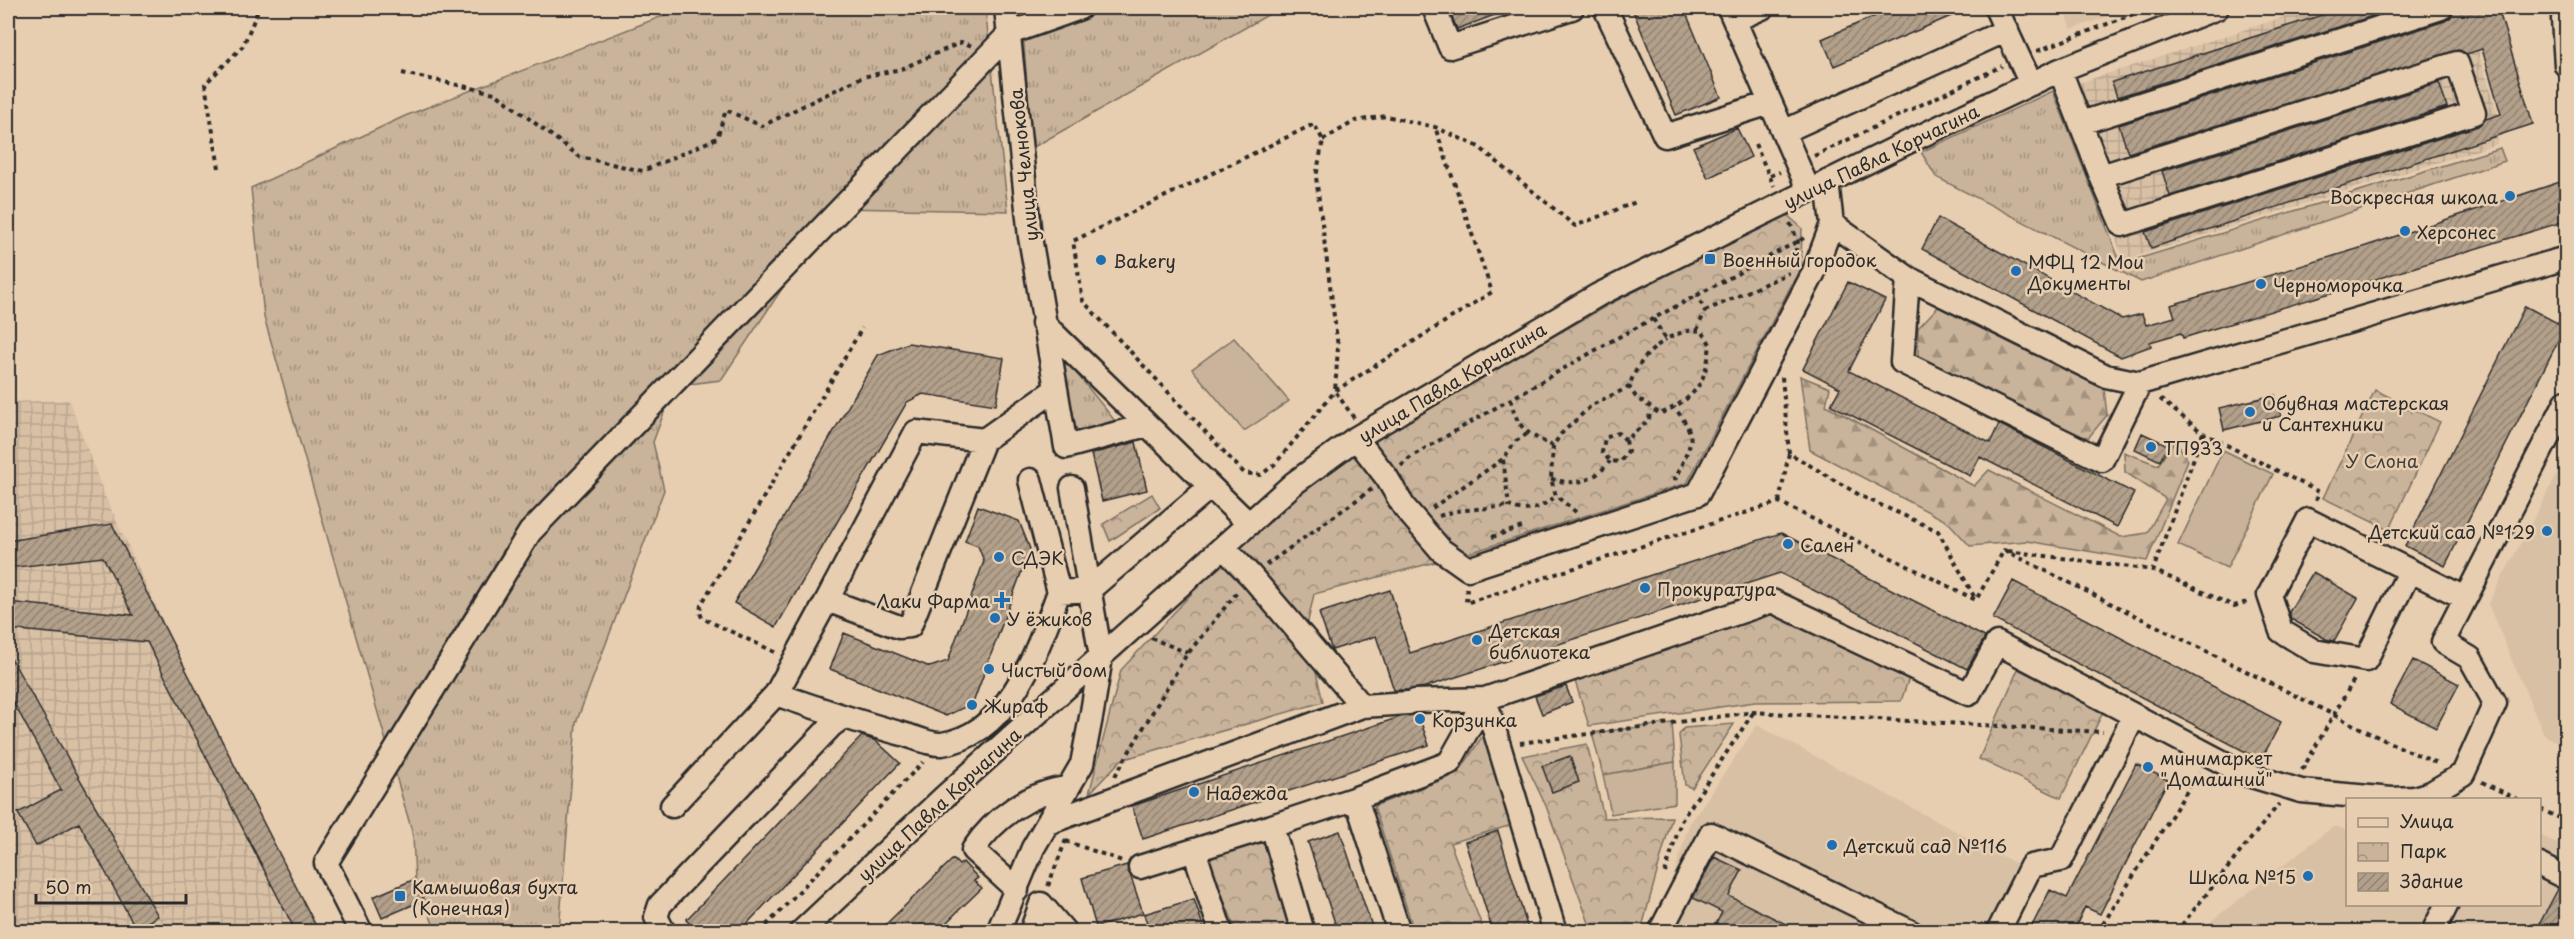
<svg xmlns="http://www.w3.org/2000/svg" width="2574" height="939" font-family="'Playpen Sans',sans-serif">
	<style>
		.built { fill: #d8c0a5 }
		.industrial { fill: url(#industrial-grid) }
		.grass { fill: url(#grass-tufts); stroke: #7a6f62; stroke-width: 1.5 }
		.forest { fill: url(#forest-firs); stroke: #7a6f62; stroke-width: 1.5 }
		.park { fill: url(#park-crowns); stroke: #7a6f62; stroke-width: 1.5 }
		.garden { fill: #c9b39a; stroke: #7a6f62; stroke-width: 1.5 }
		.building { fill: url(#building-hatch); stroke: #2b2b2b; stroke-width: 1.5 }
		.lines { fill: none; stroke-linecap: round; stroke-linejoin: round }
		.minor-casing { stroke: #2b2b2b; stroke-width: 27 }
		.path { stroke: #2b2b2b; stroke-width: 4; stroke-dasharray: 4.5 4.5; stroke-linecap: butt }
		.minor { stroke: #e8ceb0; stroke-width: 22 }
		.poi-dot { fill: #1f6fb2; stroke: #e8ceb0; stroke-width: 2 }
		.labels { text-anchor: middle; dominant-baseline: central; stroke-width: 5; stroke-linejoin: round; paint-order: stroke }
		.street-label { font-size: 18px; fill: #2b2b2b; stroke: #e8ceb0 }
		.poi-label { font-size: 18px; fill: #2b2b2b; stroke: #e8ceb0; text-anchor: start }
		.park-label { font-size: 18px; fill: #433f3c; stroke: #e8ceb0 }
	</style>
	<defs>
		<pattern id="industrial-grid" width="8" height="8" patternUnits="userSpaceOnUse" patternTransform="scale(1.5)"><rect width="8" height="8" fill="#d8c0a5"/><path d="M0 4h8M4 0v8" fill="none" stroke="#baa58e"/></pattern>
		<pattern id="grass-tufts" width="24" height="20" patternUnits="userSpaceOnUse" patternTransform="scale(1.5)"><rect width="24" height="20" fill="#c9b39a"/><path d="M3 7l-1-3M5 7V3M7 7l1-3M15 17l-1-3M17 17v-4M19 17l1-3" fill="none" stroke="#a3927e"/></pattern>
		<pattern id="forest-firs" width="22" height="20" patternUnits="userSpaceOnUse" patternTransform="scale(1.5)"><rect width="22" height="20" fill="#c9b39a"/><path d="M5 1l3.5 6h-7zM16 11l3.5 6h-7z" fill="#a3927e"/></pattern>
		<pattern id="park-crowns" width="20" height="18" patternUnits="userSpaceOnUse" patternTransform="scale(1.5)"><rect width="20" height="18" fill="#c9b39a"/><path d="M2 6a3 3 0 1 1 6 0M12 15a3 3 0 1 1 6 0" fill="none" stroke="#a3927e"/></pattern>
		<pattern id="building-hatch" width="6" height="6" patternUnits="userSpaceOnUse" patternTransform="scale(1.5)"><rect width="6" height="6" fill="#b3a08b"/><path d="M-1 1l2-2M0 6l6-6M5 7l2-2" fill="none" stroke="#928372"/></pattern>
	</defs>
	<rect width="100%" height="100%" fill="#e8ceb0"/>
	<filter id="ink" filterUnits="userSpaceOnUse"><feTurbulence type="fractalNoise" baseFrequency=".0167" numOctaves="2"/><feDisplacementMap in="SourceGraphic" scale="12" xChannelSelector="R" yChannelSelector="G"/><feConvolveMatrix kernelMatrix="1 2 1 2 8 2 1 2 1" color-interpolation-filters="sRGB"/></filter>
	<g filter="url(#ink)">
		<!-- built -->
		<path class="built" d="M 2063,8 L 2132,8 L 2072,29 Z
			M 2566,458 L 2566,746 L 2544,735 L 2488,604 Z
			M 1757,725 L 2017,864 L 1984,931 L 1674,931 L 1665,905 L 1689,825 Z
			M 2334,826 L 2347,830 L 2348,904 L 2540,904 L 2540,835 L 2566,848 L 2566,931 L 2197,932 Z"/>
		<!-- industrial -->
		<path class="industrial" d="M 2312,8 L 2465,8 L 2499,118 L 2497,144 L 2124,260 L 2057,90 Z
			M 69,400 L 105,496 L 307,931 L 8,931 L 8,402 Z"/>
		<!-- grass -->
		<path class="grass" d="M 683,8 L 985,8 L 1008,211 L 836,208 L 721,380 L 674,386 L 653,442 L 664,490 L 576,723 L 559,931 L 436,931 L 415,879 L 413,835 L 264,317 L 251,188 L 405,116 Z
			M 1021,8 L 1280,8 L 1032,148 Z
			M 2053,91 L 2121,264 L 2500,148 L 2505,161 L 2141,282 L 1936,177 L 1921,152 Z
			M 1056,348 L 1120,427 L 1078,439 Z"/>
		<!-- forest -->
		<path class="forest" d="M 1939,306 L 2104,389 L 2107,415 L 2089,437 L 2061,434 L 1918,362 L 1918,328 Z
			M 1800,376 L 1830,388 L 1826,405 L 1974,486 L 1989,470 L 2121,537 L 2147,533 L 2166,499 L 2125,472 L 2124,452 L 2158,465 L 2175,440 L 2188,460 L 2147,561 L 2027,541 L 1970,546 L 1948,522 L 1810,450 Z"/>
		<!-- park -->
		<path class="park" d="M 1786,214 L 1802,228 L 1801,267 L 1687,483 L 1466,554 L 1314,594 L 1306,630 L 1323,702 L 1121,760 L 1089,794 L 1121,670 L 1240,541 L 1341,458 L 1608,305 Z
			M 2375,390 L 2440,422 L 2389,530 L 2323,498 Z
			M 1152,494 L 1160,508 L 1110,541 L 1103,524 Z
			M 1774,612 L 1910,675 L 1901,701 L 1755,702 L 1589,726 L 1575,681 Z
			M 2018,669 L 2103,712 L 2061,798 L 1979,759 Z
			M 1672,723 L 1675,762 L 1603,775 L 1592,733 Z
			M 1734,724 L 1692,788 L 1685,785 L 1679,735 L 1684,728 Z
			M 1483,735 L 1512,825 L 1450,843 L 1484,931 L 1414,931 L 1374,806 L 1458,774 Z
			M 1587,744 L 1604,818 L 1672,817 L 1641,931 L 1592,931 L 1546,806 L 1522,756 Z
			M 1269,835 L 1295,928 L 1284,931 L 1236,931 L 1207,854 Z"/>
		<!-- garden -->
		<path class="garden" d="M 1234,338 L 1289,401 L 1244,431 L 1192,369 Z
			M 2223,450 L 2273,474 L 2227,568 L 2178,545 Z
			M 1675,762 L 1675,803 L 1611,814 L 1603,775 Z"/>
		<!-- building -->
		<path class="building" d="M 1448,8 L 1511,8 L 1511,9 L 1457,29 Z
			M 1632,8 L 1684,8 L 1721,97 L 1676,115 Z
			M 1894,8 L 1970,8 L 1834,66 L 1822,39 Z
			M 2344,8 L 2398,8 L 2117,97 L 2112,82 Z
			M 2454,8 L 2498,8 L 2533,124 L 2151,248 L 2145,232 L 2478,126 L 2486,119 L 2501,114 L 2482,49 L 2467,54 L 2459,50 L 2128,153 L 2119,125 L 2445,21 L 2451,17 Z
			M 2439,83 L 2447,107 L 2170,196 L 2162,171 Z
			M 1737,128 L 1751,157 L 1708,178 L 1693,147 Z
			M 2566,180 L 2566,221 L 2183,338 L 2181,333 L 2150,342 L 2151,346 L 2121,357 L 1922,249 L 1938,218 L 2122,319 L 2142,314 L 2146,325 L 2175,317 L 2171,305 L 2357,249 Z
			M 1848,282 L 1885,300 L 1849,371 L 1990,443 L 1999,424 L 2134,493 L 2117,527 L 1980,457 L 1970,476 L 1831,405 L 1840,388 L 1803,369 Z
			M 2525,306 L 2565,327 L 2445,566 L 2405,546 Z
			M 908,343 L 1004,358 L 996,405 L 923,394 L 907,402 L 776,627 L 734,603 L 878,355 Z
			M 2275,395 L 2281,416 L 2224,430 L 2219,408 Z
			M 2142,433 L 2168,445 L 2160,461 L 2135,449 Z
			M 1136,442 L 1147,490 L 1102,501 L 1091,454 Z
			M 978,506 L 1019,521 L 1030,549 L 973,703 L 946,716 L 830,669 L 844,633 L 930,667 L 948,661 L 984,561 L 978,546 L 965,541 Z
			M 112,524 L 319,932 L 296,932 L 147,642 L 8,629 L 8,602 L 133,615 L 103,557 L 8,568 L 8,541 Z
			M 1781,533 L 1985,637 L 1967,669 L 1780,573 L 1425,687 L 1408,690 L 1394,690 L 1376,636 L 1332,650 L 1319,613 L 1390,590 L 1410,653 Z
			M 2313,572 L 2358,598 L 2334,641 L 2326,639 L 2291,619 L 2289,612 Z
			M 2013,581 L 2281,722 L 2261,760 L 1993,619 Z
			M 8,653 L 158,916 L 136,929 L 79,823 L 36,846 L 18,813 L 61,790 L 8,692 Z
			M 2413,660 L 2459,684 L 2436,728 L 2390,704 Z
			M 1566,686 L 1572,702 L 1542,714 L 1535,696 Z
			M 1418,714 L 1429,745 L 1143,839 L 1132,806 L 1400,717 Z
			M 862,736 L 876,741 L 900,763 L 739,932 L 698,932 L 686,920 Z
			M 1570,756 L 1579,782 L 1552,792 L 1542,766 Z
			M 2136,764 L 2168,780 L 2100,914 L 2085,907 L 2073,932 L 2029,932 L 2050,890 L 2067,898 Z
			M 1340,831 L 1363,900 L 1374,932 L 1338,932 L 1308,842 Z
			M 1498,831 L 1506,857 L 1529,932 L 1493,932 L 1465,842 Z
			M 1714,857 L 1742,870 L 1729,896 L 1802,932 L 1712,932 L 1722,912 L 1693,898 Z
			M 953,859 L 959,865 L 963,862 L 978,878 L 974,881 L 982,888 L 959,910 L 937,932 L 878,932 Z
			M 1127,865 L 1143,913 L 1096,927 L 1082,878 Z
			M 415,879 L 424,900 L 382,918 L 373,897 Z
			M 2558,889 L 2566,891 L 2566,932 L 2557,932 L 2540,923 Z
			M 1194,899 L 1205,932 L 1150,932 L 1144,914 Z"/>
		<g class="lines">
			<!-- minor casing -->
			<g class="minor-casing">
				<path id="minor" d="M 1006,8 L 1030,237 L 1066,447 L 1147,425
					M 1434,8 L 1450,47 L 1572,8
					M 1605,8 L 1665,136 L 1770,103
					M 1729,8 L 1809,191
					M 1996,8 L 2031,84
					M 2566,11 L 2563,19 L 2566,65
					M 1735,20 L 1762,8
					M 2060,70 L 2101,176 L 2103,181 L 2122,225 L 2474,113 L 2457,63 L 2101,176
					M 2081,123 L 2441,8
					M 1783,132 L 2007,30
					M 1832,224 L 1908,278 L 2106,376 L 2140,383 L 2566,258
					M 1908,278 L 1902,362 L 2102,460 L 2140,383
					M 1043,323 L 1249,524
					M 1356,438 L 1387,478 L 1404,507 L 1441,550 L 1468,569 L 1698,494 L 1813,274 L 1832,224 L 1827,182
					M 984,440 L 916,432 L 827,600 L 899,627 L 910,626 L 984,440 L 1056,389
					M 1030,480 L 1059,592 L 1089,590 L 1210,487
					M 1223,547 L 1251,576 L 1362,706
					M 2409,572 L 2366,660 L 2314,651 L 2281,631 L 2269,595 L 2308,520 L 2465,598
					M 827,600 L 776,694 C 819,709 862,723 906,735 C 916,738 932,745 942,744 C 1011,734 1038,647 1059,592
					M 1415,701 L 1485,699 L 1555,932
					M 1356,798 L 1399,932
					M 672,806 L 776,694
					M 1048,823 L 1362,706 L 1408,703
					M 1194,850 L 1221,932
					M 2540,865 L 2566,878
					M 1140,867 L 1272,826
					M 1017,890 L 973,850 C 994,818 1030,792 1068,788
					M 361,932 L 326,863 L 530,532 L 1010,33 L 1080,8
					M 664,932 L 656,917 L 660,905 L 832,725 L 843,717
					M 801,932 L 943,798 L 1223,547 L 1293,484 L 1356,438 L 1598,295 L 1904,144 L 2060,70 L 2217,8
					M 998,932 L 1033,848 L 1082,764 L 1092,712 L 1101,657 L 1072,488
					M 1031,932 L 1041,904 L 1065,932
					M 1303,932 L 1272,826 L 1356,798 L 1449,763 L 1485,699 L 1772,601 L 1969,694 L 1997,643 L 2245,774 L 2301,791 L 2392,799 L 2414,798 L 2431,793 L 2463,774 L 2495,703 L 2470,658 L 2443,642 L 2566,402
					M 1660,932 L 1711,834 L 1911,932
					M 1998,932 L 2031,866 L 2061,860 L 2134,716
					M 2433,932 L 2447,904"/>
			</g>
			<!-- path -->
			<path class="path" d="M 2037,51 L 2149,8
				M 402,73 L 495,93 L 580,157 L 643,171 L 717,138 L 726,110 L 762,126 L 862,77 L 901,69 L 962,42 L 972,46
				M 1323,140 L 1355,121 L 1386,116 L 1435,127 L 1479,147 L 1575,226 L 1636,202
				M 1755,144 L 1774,186
				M 1814,156 L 2002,66
				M 219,168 L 205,84 L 243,46 L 259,8
				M 1770,176 L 1780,172
				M 1790,223 L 1798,241 L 1794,259
				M 1705,311 L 1789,273
				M 1653,319 L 1666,339 C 1679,333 1688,329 1702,331 L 1710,344 C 1706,383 1697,397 1660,414 L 1636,397 L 1629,387 C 1636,365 1648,352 1666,339
				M 1697,330 L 1705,311 L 1697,295
				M 1782,377 L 1789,453 L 1863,497 L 1938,531 L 1976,600
				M 1511,399 C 1516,429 1528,434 1553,446
				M 2160,399 L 2203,433 L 2319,492 L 2315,503
				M 1354,418 L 1335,391 L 1338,347 L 1316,177 L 1323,140 L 1314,124 L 1073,241 L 1083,301 L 1244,473 L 1261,475 L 1275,464 L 1335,391 L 1492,292 L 1435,127
				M 2203,433 L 2153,570 L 2234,606 L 2250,601
				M 1527,434 L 1516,441 L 1503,459 L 1509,506 C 1528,514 1541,508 1556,496
				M 1626,440 L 1618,433 L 1605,438 L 1602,452 L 1610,461 L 1620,462 L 1628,451 L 1626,440 L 1649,420 L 1650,410
				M 1401,466 L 1412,456 L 1615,339 L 1804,238
				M 1551,479 C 1576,486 1594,482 1610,461
				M 1672,479 L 1676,478 C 1690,441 1701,441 1674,407
				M 1779,502 L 1789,453
				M 1432,508 L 1503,459
				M 1576,512 L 1556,496 L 1551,479 L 1553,446 L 1561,434 L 1592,405 L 1629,387
				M 1439,516 L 1456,511 L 1509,506
				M 1492,537 L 1522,527
				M 2008,551 L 2153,570
				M 1266,565 L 1372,489
				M 1467,588 L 1466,603 L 1779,502 L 1976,600 L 2004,550 L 2386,741 L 2439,764
				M 1151,638 L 1188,653
				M 775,652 L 702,618 L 700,612 L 701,605 L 862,328
				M 1520,743 L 1754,712 L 2103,732
				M 2302,770 L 2355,678
				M 1115,776 L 1185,657 L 1239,590
				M 2482,782 L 2519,800
				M 2540,809 L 2566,821
				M 1066,841 L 1122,861
				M 1665,873 L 1681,821 L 1753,713
				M 1048,886 L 1067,837
				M 760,932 L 923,762
				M 2098,932 L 2199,772
				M 2176,932 L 2279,804"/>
			<!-- minor -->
			<use href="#minor" class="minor"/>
		</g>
	</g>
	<!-- markers -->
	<g class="poi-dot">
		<circle cx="2510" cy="196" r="6"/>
		<circle cx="2405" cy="231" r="6"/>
		<rect x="1704" y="253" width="12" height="12" rx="3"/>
		<circle cx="1101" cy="260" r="6"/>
		<circle cx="2016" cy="271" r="6"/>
		<circle cx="2261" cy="284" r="6"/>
		<circle cx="2250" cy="412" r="6"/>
		<circle cx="2151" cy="447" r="6"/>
		<circle cx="2547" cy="531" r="6"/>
		<circle cx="1788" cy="544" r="6"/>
		<circle cx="999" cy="557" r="6"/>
		<circle cx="1645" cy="588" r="6"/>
		<path d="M999 591h6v6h6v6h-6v6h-6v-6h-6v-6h6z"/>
		<circle cx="995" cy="618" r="6"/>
		<circle cx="1477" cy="640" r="6"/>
		<circle cx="989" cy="669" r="6"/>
		<circle cx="972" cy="705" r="6"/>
		<circle cx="1420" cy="719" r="6"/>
		<circle cx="2148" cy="767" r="6"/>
		<circle cx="1194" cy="792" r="6"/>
		<circle cx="1832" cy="845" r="6"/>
		<circle cx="2308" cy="876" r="6"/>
		<rect x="394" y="890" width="12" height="12" rx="3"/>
	</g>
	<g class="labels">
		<!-- street labels -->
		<g class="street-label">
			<text transform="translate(1881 156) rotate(-26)">улица Павла Корчагина</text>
			<text transform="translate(1023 165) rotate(-96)">улица Челнокова</text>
			<text transform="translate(1452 382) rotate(-31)">улица Павла Корчагина</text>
			<text transform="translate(939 804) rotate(-43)">улица Павла Корчагина</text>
		</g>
		<!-- poi labels -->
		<g class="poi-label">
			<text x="2498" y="196" text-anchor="end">Воскресная школа</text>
			<text x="2417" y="231">Херсонес</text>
			<text x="1722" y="259">Военный городок</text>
			<text x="1113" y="260">Bakery</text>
			<text x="2028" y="261">МФЦ 12 Мои<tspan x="2028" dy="21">Документы</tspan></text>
			<text x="2273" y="284">Черноморочка</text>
			<text x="2262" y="402">Обувная мастерская<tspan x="2262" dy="21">и Сантехники</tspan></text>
			<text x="2163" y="447">ТП933</text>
			<text x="2535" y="531" text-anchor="end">Детский сад №129</text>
			<text x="1800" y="544">Сален</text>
			<text x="1011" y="557">СДЭК</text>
			<text x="1657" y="588">Прокуратура</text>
			<text x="990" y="600" text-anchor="end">Лаки Фарма</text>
			<text x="1007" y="618">У ёжиков</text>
			<text x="1489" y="630">Детская<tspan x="1489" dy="21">библиотека</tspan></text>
			<text x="1001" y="669">Чистый дом</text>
			<text x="984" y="705">Жираф</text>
			<text x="1432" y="719">Корзинка</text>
			<text x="2160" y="757">минимаркет<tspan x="2160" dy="21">"Домашний"</tspan></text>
			<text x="1206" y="792">Надежда</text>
			<text x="1844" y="845">Детский сад №116</text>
			<text x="2296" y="876" text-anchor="end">Школа №15</text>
			<text x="412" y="886">Камышовая бухта<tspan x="412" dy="21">(Конечная)</tspan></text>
		</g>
		<!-- park labels -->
		<g class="park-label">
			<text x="2382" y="460">У Слона</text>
		</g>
	</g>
	<!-- margin -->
	<rect width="2574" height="939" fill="none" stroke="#e8ceb0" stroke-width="30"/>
	<rect x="15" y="15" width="2544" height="909" fill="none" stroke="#2b2b2b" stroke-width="2" filter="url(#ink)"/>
	<!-- legend -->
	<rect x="2346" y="798" width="195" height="108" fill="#e8ceb0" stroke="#9c8d7b" stroke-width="1.5"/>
	<rect x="2358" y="818" width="30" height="9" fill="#e8ceb0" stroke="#9c8d7b" stroke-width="1.5"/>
	<text x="2400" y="828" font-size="18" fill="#2b2b2b">Улица</text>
	<rect x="2358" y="843" width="30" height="18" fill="url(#park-crowns)" stroke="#9c8d7b" stroke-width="1.5"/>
	<text x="2400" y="858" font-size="18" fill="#2b2b2b">Парк</text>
	<rect x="2358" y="873" width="30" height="18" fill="url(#building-hatch)" stroke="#9c8d7b" stroke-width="1.5"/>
	<text x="2400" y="888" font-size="18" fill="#2b2b2b">Здание</text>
	<!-- scale -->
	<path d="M36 894v9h150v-9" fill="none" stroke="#2b2b2b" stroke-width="3"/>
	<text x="45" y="894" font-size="18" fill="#2b2b2b" stroke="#e8ceb0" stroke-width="4.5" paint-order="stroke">50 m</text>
</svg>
